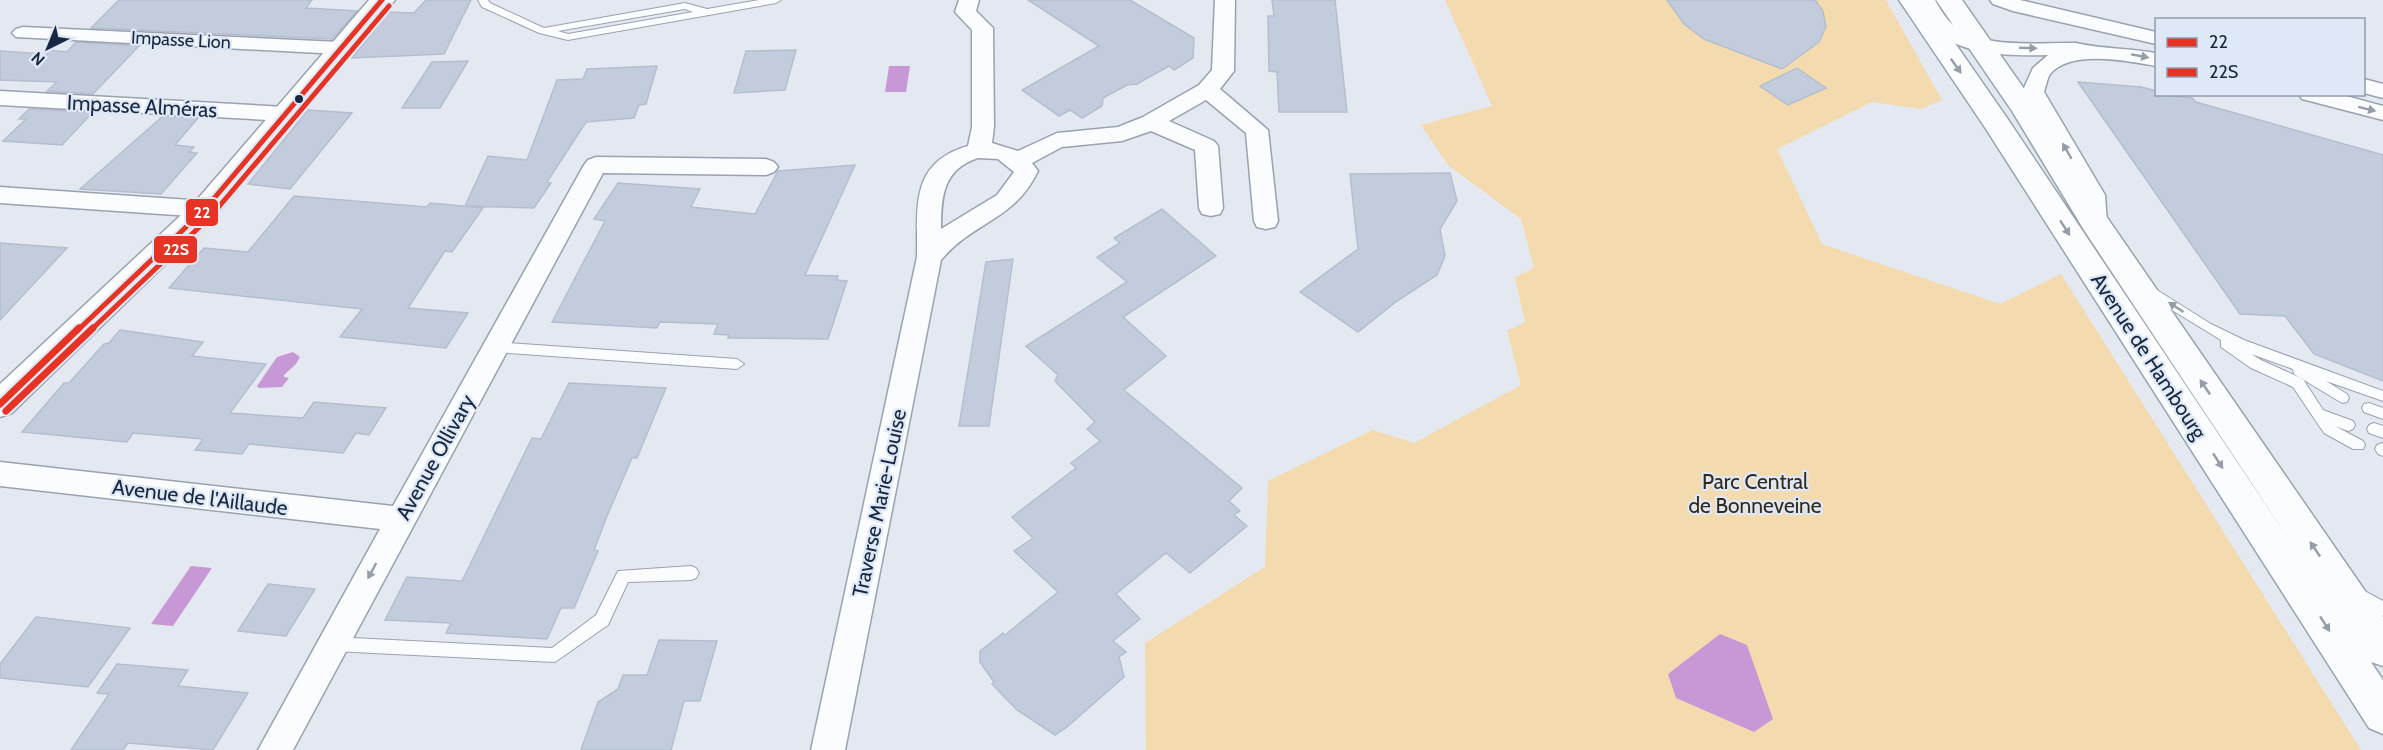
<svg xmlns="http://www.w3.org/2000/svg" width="2383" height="750" font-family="Cabin,sans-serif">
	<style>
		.green { fill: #f3daaf }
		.water { fill: #c798d5 }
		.building { fill: #c2ccdd; stroke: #b4bece; stroke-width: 1.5 }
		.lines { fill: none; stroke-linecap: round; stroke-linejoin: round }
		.service-casing { stroke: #98a2b1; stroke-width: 2 }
		.minor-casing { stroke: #98a2b1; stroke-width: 3 }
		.tertiary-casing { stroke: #98a2b1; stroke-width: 3 }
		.service { fill: #fbfcfd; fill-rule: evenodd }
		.minor { fill: #fbfcfd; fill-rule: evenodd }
		.tertiary { fill: #fbfcfd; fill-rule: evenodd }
		.bus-1-far1-casing { stroke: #dfe8f6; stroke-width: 9 }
		.bus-1-casing { stroke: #dfe8f6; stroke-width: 11 }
		.bus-2-far1-casing { stroke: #dfe8f6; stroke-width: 9 }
		.bus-2-casing { stroke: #dfe8f6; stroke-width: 11 }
		.bus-1-far1 { stroke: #e63323; stroke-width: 5 }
		.bus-1 { stroke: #e63323; stroke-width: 7 }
		.bus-2-far1 { stroke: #e63323; stroke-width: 5 }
		.bus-2 { stroke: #e63323; stroke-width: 7 }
		.oneway { fill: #959da9 }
		.bus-dot { fill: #182842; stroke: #dfe8f6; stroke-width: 2 }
		.labels { text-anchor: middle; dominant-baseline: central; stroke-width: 4.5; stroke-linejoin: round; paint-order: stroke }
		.far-street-label { font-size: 18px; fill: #182842; stroke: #dfe8f6 }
		.street-label { font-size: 21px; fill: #182842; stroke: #dfe8f6 }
		.park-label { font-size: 21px; fill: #342917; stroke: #dfe8f6 }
		.line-badge { stroke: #dfe8f6; stroke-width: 2 }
		.badge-label { font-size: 16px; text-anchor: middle; font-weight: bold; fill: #fff }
	</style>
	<rect width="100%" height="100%" fill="#e4e9f1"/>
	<!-- green -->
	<path class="green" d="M 1445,0 L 1886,0 L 1942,100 L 1921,109 L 1872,102 L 1777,149 L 1822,244 L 2000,304 L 2061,274 L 2361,750 L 1146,750 L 1145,643 L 1265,567 L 1268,481 L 1373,430 L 1414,443 L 1521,385 L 1507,331 L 1525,322 L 1515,277 L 1534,268 L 1521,219 L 1448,165 L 1421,125 L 1492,106 Z"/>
	<!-- water -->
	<path class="water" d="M 889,66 L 910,66 L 906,92 L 885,92 Z
		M 293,352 L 300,357 L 296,364 L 284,375 L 284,377 L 289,378 L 282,387 L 259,388 L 257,386 L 277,357 Z
		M 191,566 L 212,568 L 173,626 L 151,624 Z
		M 1720,634 L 1747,645 L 1773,719 L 1754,732 L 1676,698 L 1668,674 Z"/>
	<!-- building -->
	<path class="building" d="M 119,0 L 312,0 L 306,8 L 357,11 L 332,39 L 91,28 Z
		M 426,0 L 471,0 L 444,54 L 352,58 L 388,12 L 414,13 Z
		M 1028,0 L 1130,0 L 1194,38 L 1193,58 L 1174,70 L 1169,66 L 1137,84 L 1127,85 L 1103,98 L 1102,106 L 1082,118 L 1070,110 L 1059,116 L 1022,90 L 1099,46 Z
		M 1272,0 L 1335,0 L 1347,112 L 1279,112 L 1277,72 L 1269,71 L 1268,16 L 1274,16 Z
		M 1667,0 L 1815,0 L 1823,11 L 1826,27 L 1819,42 L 1782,69 L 1704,39 L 1684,24 Z
		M 76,42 L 139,46 L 93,94 L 47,91 L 57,82 L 0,80 L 0,51 L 43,54 L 48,50 L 67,52 Z
		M 796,50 L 785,90 L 734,93 L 746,51 Z
		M 468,61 L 440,108 L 402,108 L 432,62 Z
		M 657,66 L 646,104 L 639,105 L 634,118 L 586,122 L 547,182 L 551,183 L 534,208 L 465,206 L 488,156 L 527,160 L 557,80 L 583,79 L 587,69 Z
		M 1797,68 L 1826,88 L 1788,105 L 1760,86 Z
		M 2078,82 L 2141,87 L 2157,91 L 2157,94 L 2192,98 L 2196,102 L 2383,155 L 2383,381 L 2314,354 L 2285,316 L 2240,314 Z
		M 29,109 L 93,112 L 62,145 L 3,141 L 26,119 L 19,119 Z
		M 308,110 L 352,113 L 290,189 L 248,184 Z
		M 163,116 L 198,118 L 175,145 L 194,147 L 189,152 L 197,153 L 161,194 L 80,189 Z
		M 855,165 L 805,275 L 838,276 L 837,280 L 847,281 L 828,339 L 728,338 L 729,335 L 714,334 L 718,324 L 660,322 L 657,328 L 552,322 L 605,221 L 594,219 L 618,183 L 700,189 L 691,207 L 755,214 L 778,171 Z
		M 1450,173 L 1457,201 L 1440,229 L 1445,256 L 1437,275 L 1397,301 L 1358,332 L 1300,292 L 1358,249 L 1350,174 Z
		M 294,196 L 427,207 L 430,203 L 483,208 L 452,252 L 445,251 L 408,308 L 468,313 L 446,348 L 340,337 L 362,309 L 169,288 L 204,248 L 248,252 Z
		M 1162,209 L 1216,256 L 1123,317 L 1166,356 L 1124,390 L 1242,488 L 1229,501 L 1240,511 L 1234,515 L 1247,526 L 1190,573 L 1166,553 L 1116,594 L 1140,619 L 1113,641 L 1126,652 L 1119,657 L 1124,677 L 1067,727 L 1055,735 L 1017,710 L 992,684 L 994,682 L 980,662 L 980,651 L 1003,633 L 1005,635 L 1058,592 L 1014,551 L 1033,538 L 1012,517 L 1076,468 L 1071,463 L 1100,441 L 1087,429 L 1095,422 L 1055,381 L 1058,375 L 1026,346 L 1127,282 L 1097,257 L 1120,243 L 1114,238 Z
		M 0,243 L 67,248 L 0,320 Z
		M 1013,259 L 989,426 L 959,426 L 986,262 Z
		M 120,330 L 203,342 L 192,356 L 266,364 L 230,413 L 303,418 L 314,402 L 386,408 L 369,435 L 356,433 L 343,453 L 249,444 L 242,454 L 195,450 L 203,439 L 133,433 L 127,442 L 22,432 L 64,383 L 69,383 L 104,344 L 109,343 Z
		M 569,383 L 666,388 L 637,458 L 632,458 L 607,516 L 594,550 L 598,551 L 574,608 L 561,608 L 547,639 L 446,633 L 451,623 L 385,620 L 407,577 L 462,581 L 532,438 L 541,439 Z
		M 268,584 L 315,589 L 286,636 L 238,631 Z
		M 36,617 L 130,628 L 88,687 L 0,678 L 0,664 Z
		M 659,640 L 717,641 L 700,701 L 684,701 L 671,750 L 581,750 L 598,702 L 618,689 L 623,675 L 647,675 Z
		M 117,664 L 188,670 L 178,686 L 248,693 L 213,750 L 128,743 L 123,750 L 71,750 L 109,694 L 97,693 Z"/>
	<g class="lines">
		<!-- service casing -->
		<g class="service-casing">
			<path id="service" d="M 478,0 L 488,0 L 490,3 L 544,28 L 685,3 L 707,9 L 759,0 L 781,0 L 776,3 L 568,40 L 539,33 L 482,7 ZM 685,9 L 693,12 L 568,34 L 558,31 Z
				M 2149,285 L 2211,324 L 2244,340 L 2383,391 L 2383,401 L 2326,381 L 2347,394 L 2349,398 L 2347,402 L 2342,403 L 2294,374 L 2293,369 L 2251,354 L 2261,360 L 2303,379 L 2323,410 L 2353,421 L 2355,425 L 2353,429 L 2348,431 L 2335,426 L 2363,441 L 2365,445 L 2363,449 L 2353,449 L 2324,433 L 2293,387 L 2251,368 L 2221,347 L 2221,340 L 2144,293 L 2143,290 Z
				M 495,342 L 737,359 L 744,364 L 737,369 L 495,352 L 488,347 Z
				M 2369,403 L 2383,408 L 2383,419 L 2364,412 L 2362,408 L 2364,404 Z
				M 2374,423 L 2383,426 L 2383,438 L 2369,433 L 2367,429 L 2369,425 Z
				M 2382,443 L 2383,444 L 2383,456 L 2378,454 L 2375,449 L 2377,445 Z
				M 691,566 L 696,568 L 699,573 L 696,578 L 691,580 L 628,582 L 608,625 L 555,662 L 333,651 L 327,649 L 325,644 L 327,639 L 333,637 L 552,648 L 596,615 L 618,571 Z
				M 2359,588 L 2383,601 L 2383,616 L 2354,600 L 2351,595 L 2354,590 Z"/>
		</g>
		<!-- minor casing -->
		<g class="minor-casing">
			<path id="minor" d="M 959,0 L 979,0 L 976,11 L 993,28 L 994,127 L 992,143 L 1018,151 L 1057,133 L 1118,127 L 1143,117 L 1199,85 L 1212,70 L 1215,0 L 1235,0 L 1234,71 L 1220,89 L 1268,130 L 1278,221 L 1275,227 L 1266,229 L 1257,227 L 1254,221 L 1246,133 L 1206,100 L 1169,121 L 1214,141 L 1218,146 L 1223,208 L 1220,214 L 1211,216 L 1202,214 L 1199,208 L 1195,150 L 1151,131 L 1122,141 L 1062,147 L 1032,163 L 1038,171 C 1013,222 975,220 941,260 L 845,750 L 811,750 L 917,257 C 918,208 909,163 968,146 L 972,127 L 972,30 L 955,12 ZM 978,158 L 998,159 L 1014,172 L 997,195 L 941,229 C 941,197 943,169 978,158 Z
				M 1915,0 L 1935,0 C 1939,7 1943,14 1948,20 C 1977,51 2038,42 2076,43 C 2101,49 2130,48 2156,53 L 2156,66 C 2128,61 2071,49 2050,74 C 2047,79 2046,86 2044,92 L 2105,195 L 2107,223 L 2104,229 L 2095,231 L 2086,229 L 2083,223 L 2081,195 L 2022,92 L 2033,68 L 2048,55 C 2012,56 1964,56 1935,31 C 1926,23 1921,10 1915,0 Z
				M 1990,0 L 2020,0 L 2156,32 L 2156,44 L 2013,11 L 1993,4 Z
				M 23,27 L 339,42 L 347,43 L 350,48 L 347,53 L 339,54 L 16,37 L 12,33 L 16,29 Z
				M 2364,79 L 2383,84 L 2383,98 L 2364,93 Z
				M 0,91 L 285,107 L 293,109 L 296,114 L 293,119 L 285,121 L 0,105 Z
				M 2299,94 L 2339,94 L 2383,106 L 2383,120 L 2302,99 Z
				M 596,157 L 766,159 L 774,162 L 778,167 L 774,172 L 766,175 L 603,173 L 293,750 L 258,750 L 380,529 L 0,486 L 0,462 L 393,506 L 584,165 L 588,160 Z
				M 0,187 L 205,201 L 214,203 L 217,209 L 214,215 L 205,217 L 0,203 Z"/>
		</g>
		<!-- tertiary casing -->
		<g class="tertiary-casing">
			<path id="tertiary" d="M 369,0 L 395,0 L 215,216 L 12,413 L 0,417 L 0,384 L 195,202 Z
				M 1899,0 L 1925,0 L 2007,118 L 2290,541 L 2084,230 L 2012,111 L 1936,0 L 1962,0 L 2034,103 L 2106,216 L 2383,617 L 2383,666 L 2371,662 L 2383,680 L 2383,734 L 2369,728 L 1986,129 Z"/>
		</g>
		<!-- service -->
		<use href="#service" class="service"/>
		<!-- minor -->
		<use href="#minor" class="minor"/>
		<!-- tertiary -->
		<use href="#tertiary" class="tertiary"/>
		<!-- bus-1-far1 casing -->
		<g class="bus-1-far1-casing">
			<path id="bus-1-far1" d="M 78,330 L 205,209 L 382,0"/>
		</g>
		<!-- bus-1 casing -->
		<g class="bus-1-casing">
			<path id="bus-1" d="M 0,404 L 79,328"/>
		</g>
		<!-- bus-2-far1 casing -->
		<g class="bus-2-far1-casing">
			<path id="bus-2-far1" d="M 91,330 L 211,216 L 389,6"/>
		</g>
		<!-- bus-2 casing -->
		<g class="bus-2-casing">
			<path id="bus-2" d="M 6,411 L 93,328"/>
		</g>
		<!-- bus-1-far1 -->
		<use href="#bus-1-far1" class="bus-1-far1"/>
		<!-- bus-1 -->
		<use href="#bus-1" class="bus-1"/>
		<!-- bus-2-far1 -->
		<use href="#bus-2-far1" class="bus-2-far1"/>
		<!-- bus-2 -->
		<use href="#bus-2" class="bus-2"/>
	</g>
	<!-- one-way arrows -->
	<defs><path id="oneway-solid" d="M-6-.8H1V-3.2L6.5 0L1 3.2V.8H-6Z" transform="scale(1.5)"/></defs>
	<g class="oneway">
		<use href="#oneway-solid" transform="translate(2028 48) rotate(2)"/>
		<use href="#oneway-solid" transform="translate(2140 56) rotate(10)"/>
		<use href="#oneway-solid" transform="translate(1956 66) rotate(55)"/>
		<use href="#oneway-solid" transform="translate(2367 109) rotate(14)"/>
		<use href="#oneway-solid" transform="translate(2067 151) rotate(-120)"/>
		<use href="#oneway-solid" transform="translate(2065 228) rotate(57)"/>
		<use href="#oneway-solid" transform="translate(2176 307) rotate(-147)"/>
		<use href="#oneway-solid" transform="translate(2205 387) rotate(-124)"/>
		<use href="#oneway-solid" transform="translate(2218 461) rotate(57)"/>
		<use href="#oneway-solid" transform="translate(2315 549) rotate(-124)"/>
		<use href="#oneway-solid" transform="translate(372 571) rotate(118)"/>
		<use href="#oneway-solid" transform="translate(2325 624) rotate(57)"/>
	</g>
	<!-- markers -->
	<circle class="bus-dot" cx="299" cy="99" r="5"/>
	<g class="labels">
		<!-- far-street labels -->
		<g class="far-street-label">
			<text transform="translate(181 40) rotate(3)">Impasse Lion</text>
		</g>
		<!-- street labels -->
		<g class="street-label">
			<text transform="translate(142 106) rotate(3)">Impasse Alméras</text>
			<text transform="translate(2149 356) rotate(57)">Avenue de Hambourg</text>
			<text transform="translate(435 457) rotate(-61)">Avenue Ollivary</text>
			<text transform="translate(200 497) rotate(7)">Avenue de l'Aillaude</text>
			<text transform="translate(879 503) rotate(-78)">Traverse Marie-Louise</text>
		</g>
		<!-- park labels -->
		<g class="park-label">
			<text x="1755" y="481">Parc Central<tspan x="1755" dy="24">de Bonneveine</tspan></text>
		</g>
	</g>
	<g class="line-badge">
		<rect x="185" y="198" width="34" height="29" rx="6" fill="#e63323"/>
		<rect x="153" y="235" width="45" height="29" rx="6" fill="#e63323"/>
	</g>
	<g class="badge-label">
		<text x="202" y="218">22</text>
		<text x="176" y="255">22S</text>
	</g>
	<!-- legend -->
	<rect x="2155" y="18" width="210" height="78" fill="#dfe8f6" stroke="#8f9bae" stroke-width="1.5"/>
	<rect x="2167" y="38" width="30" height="9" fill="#e63323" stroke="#8f9bae" stroke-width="1.5"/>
	<text x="2209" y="48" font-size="18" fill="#182842">22</text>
	<rect x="2167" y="68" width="30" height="9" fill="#e63323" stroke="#8f9bae" stroke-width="1.5"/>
	<text x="2209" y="78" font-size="18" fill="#182842">22S</text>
	<!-- north arrow -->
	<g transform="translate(48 48) rotate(223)" stroke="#dfe8f6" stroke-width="4.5" paint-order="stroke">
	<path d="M0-4.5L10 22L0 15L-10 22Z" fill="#182842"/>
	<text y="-9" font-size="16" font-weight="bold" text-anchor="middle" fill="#182842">N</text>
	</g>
</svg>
